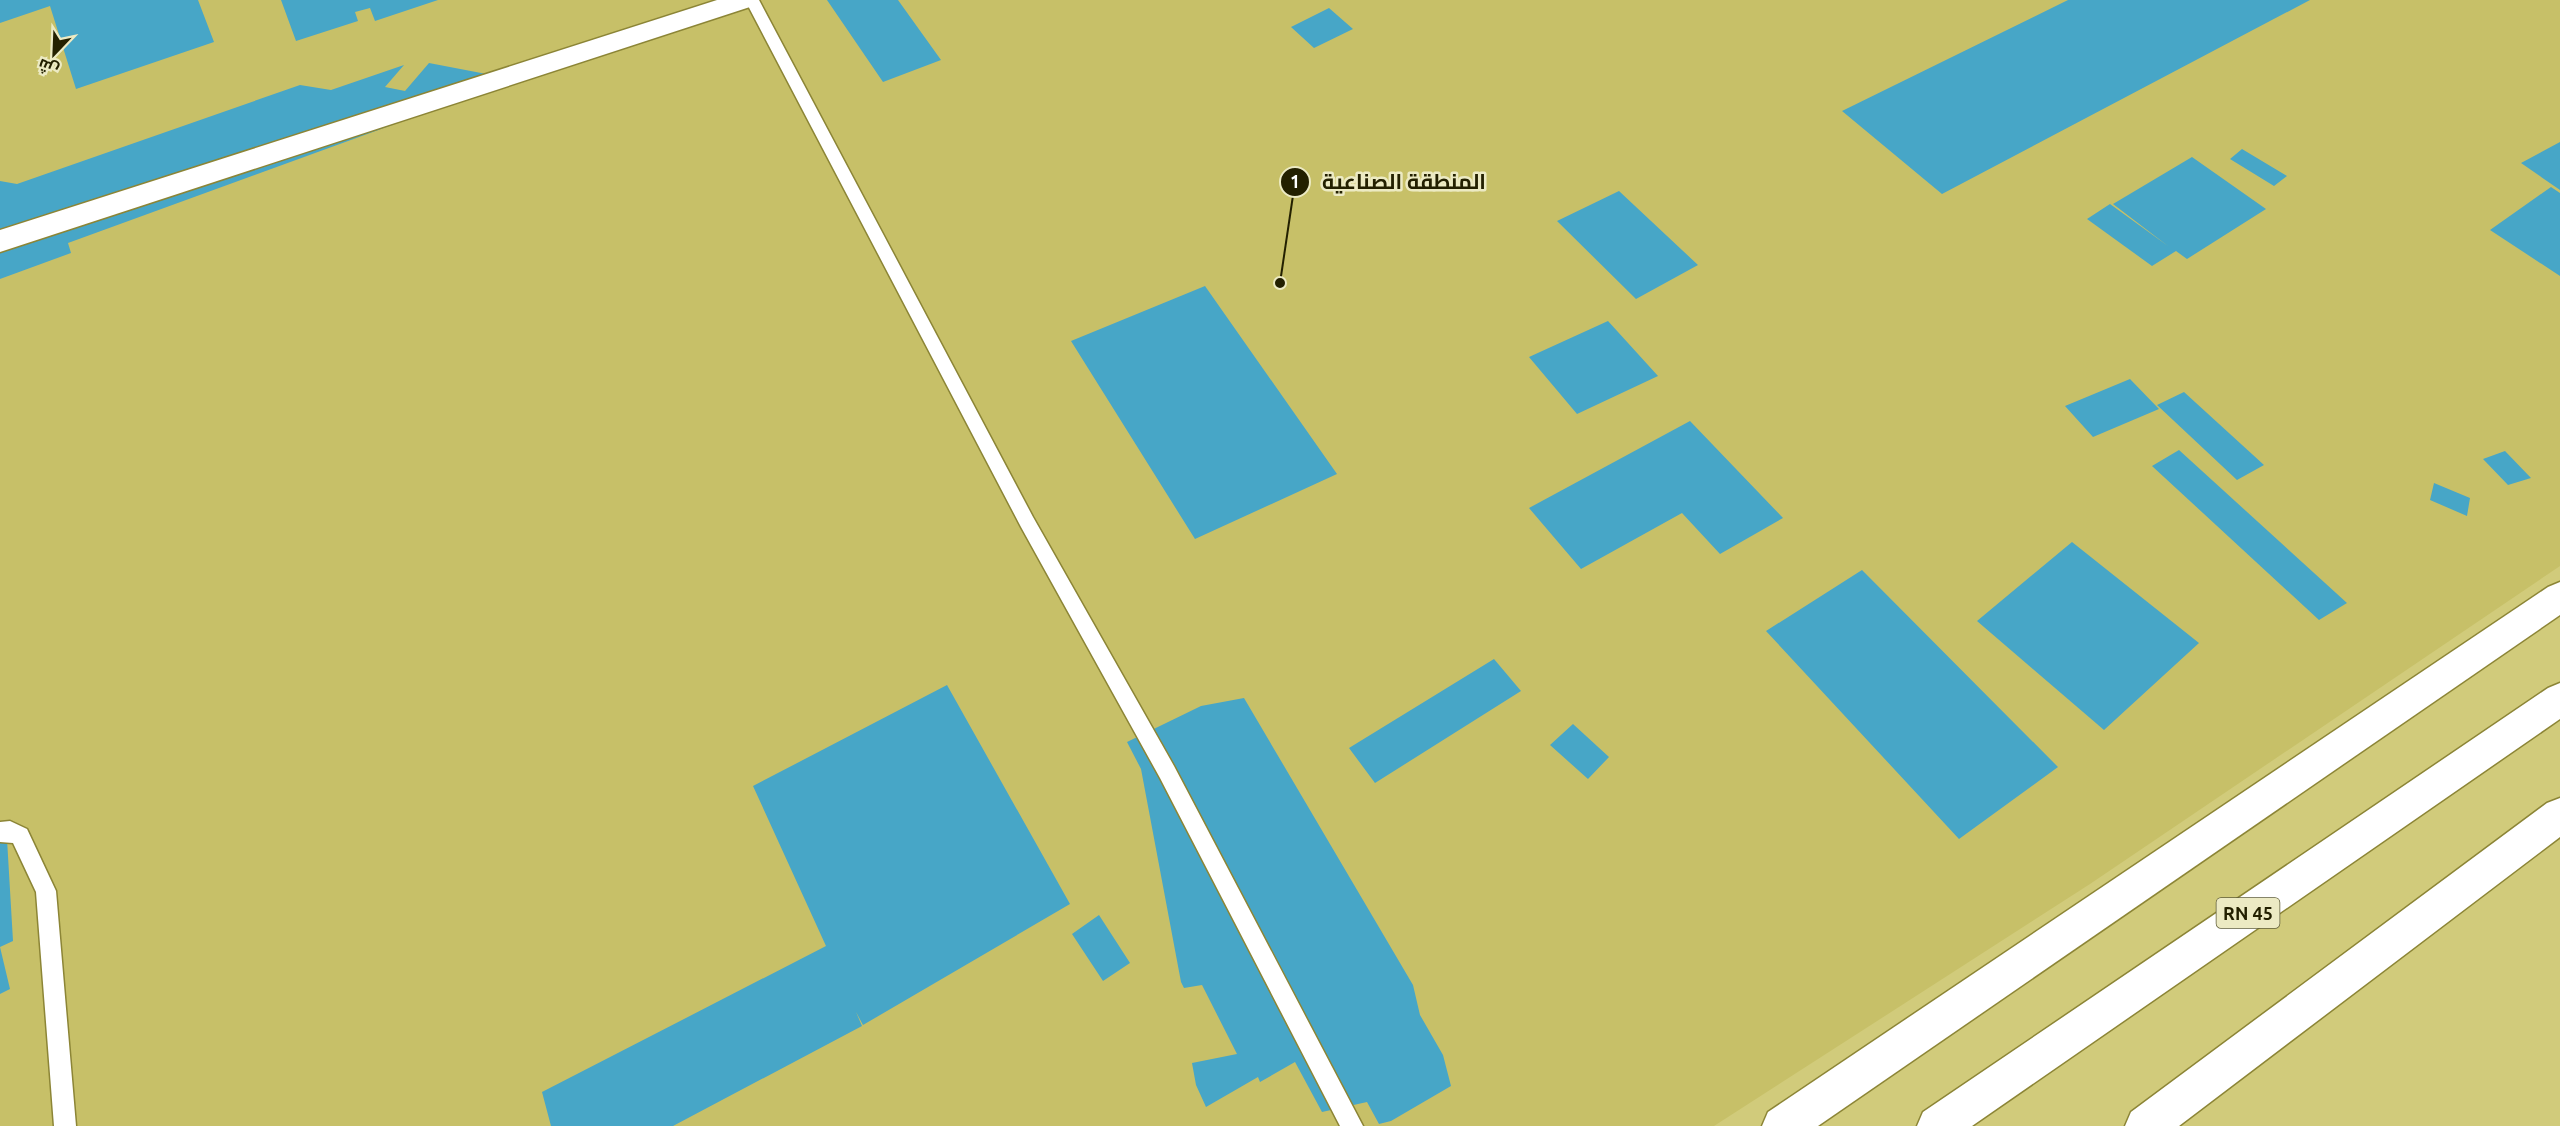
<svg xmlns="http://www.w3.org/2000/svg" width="2560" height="1126" font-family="Ubuntu,Cairo,sans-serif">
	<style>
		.built { fill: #c7c068 }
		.building { fill: #47a6c7 }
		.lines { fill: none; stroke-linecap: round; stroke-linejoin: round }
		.lane-casing { stroke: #8c8536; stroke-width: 3 }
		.street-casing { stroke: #8c8536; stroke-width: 3 }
		.secondary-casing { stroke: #8c8536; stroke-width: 3 }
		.highway-casing { stroke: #8c8536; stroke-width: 3 }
		.lane { fill: #fff; fill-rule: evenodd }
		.street { fill: #fff; fill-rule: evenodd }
		.secondary { fill: #fff; fill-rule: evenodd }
		.highway { fill: #fff; fill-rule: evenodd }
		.labels { text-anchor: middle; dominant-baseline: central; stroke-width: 5; stroke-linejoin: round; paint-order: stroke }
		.shield { fill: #eceac3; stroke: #5f5d3a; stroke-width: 1.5 }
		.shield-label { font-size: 18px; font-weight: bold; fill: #232000 }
		.leader { fill: none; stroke: #232000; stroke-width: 2 }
		.callout-dot { fill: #232000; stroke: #eceac3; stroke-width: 2 }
		.mark-label { font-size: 18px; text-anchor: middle; font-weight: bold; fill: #fff }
		.callout-label { font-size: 21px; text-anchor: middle; font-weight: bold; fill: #232000; stroke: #eceac3; stroke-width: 5; stroke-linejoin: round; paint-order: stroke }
	</style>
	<rect width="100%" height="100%" fill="#d1cb7b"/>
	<!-- built -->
	<path class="built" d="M 0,0 L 2560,0 L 2560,566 L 2090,884 L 1714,1126 L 0,1126 Z"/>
	<!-- building -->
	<path class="building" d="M 0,0 L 198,0 L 214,42 L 76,89 L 50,6 L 0,23 Z
		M 281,0 L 438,0 L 375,21 L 370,8 L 355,12 L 358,21 L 296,41 Z
		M 827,0 L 898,0 L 941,60 L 883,82 Z
		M 2068,0 L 2310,0 L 1942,194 L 1842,111 Z
		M 1329,8 L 1353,29 L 1314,48 L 1291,27 Z
		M 672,23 L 68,243 L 71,253 L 0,279 L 0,181 L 17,184 L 300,85 L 331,90 L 404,65 L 385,87 L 405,91 L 429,63 L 502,77 Z
		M 2560,142 L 2560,190 L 2521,163 Z
		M 2242,149 L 2287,176 L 2274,186 L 2230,159 Z
		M 2192,157 L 2266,209 L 2187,259 L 2176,251 L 2152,266 L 2087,219 L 2110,204 L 2168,246 L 2113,204 Z
		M 2551,187 L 2560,193 L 2560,276 L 2490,230 Z
		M 1619,191 L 1698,265 L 1636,299 L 1557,221 Z
		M 1205,286 L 1337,474 L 1195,539 L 1071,341 Z
		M 1608,321 L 1658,376 L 1577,414 L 1529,357 Z
		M 2130,379 L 2159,409 L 2093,437 L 2065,406 Z
		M 2184,392 L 2264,465 L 2237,480 L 2157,405 Z
		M 1690,421 L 1783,518 L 1720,554 L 1682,513 L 1581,569 L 1529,508 Z
		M 2179,450 L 2347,603 L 2319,620 L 2152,466 Z
		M 2505,451 L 2531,478 L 2508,485 L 2483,459 Z
		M 2434,483 L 2470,498 L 2467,516 L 2430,500 Z
		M 2072,542 L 2199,643 L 2104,730 L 1977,621 Z
		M 1862,570 L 2058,767 L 1959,839 L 1766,631 Z
		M 1494,659 L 1521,691 L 1375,783 L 1349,748 Z
		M 947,685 L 1070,904 L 863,1025 L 856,1012 L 862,1026 L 673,1126 L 551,1126 L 542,1092 L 826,946 L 753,786 Z
		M 1244,698 L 1413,985 L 1420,1015 L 1443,1055 L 1451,1086 L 1391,1121 L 1379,1124 L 1367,1102 L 1322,1112 L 1295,1062 L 1260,1082 L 1258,1077 L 1206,1107 L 1196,1085 L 1192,1063 L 1237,1054 L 1202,985 L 1184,988 L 1181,982 L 1141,769 L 1127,742 L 1201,706 Z
		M 1573,724 L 1609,757 L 1588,779 L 1550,745 Z
		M 7,839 L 13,941 L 0,947 L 0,842 Z
		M 1099,915 L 1130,963 L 1103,981 L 1072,934 Z
		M 0,947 L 10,989 L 0,994 Z"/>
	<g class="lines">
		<!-- lane casing -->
		<g class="lane-casing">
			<path id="lane" d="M 745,0 L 759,0 L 1033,517 L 1174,766 L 1363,1126 L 1340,1126 L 1160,778 L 1021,527 Z
				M 10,821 L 27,829 L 56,891 L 76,1126 L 54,1126 L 36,892 L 13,843 L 0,842 L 0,822 Z"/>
		</g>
		<!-- street casing -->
		<g class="street-casing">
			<path id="street" d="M 717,0 L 757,0 L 753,6 L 0,252 L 0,230 Z"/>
		</g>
		<!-- secondary casing -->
		<g class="secondary-casing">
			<path id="secondary" d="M 2560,582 L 2560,615 L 1818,1126 L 1762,1126 L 1768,1112 L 2548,587 Z"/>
		</g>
		<!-- highway casing -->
		<g class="highway-casing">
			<path id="highway" d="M 2560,683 L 2560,719 L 1972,1126 L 1917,1126 L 1923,1112 L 2548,688 Z
				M 2560,798 L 2560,837 L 2179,1126 L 2125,1126 L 2131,1112 L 2547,803 Z"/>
		</g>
		<!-- lane -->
		<use href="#lane" class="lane"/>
		<!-- street -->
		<use href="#street" class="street"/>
		<!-- secondary -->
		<use href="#secondary" class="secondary"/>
		<!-- highway -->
		<use href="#highway" class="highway"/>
	</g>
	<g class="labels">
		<!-- shield labels -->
		<rect class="shield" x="2216.5" y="898" width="63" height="30" rx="4.5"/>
		<g class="shield-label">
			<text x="2248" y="913">RN 45</text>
		</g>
	</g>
	<!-- callouts -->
	<path class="leader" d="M1280 283L1295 182"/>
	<g class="callout-dot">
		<circle cx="1280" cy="283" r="6"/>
		<circle cx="1295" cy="182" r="15"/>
	</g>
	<g class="mark-label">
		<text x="1295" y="188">1</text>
	</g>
	<g class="callout-label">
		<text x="1404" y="189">المنطقة الصناعية</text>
	</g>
	<!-- north arrow -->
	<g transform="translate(54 54) rotate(203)" stroke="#eceac3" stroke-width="4.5" paint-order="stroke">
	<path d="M0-4.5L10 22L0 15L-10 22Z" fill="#232000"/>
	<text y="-9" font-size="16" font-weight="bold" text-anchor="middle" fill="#232000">ش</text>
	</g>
</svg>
